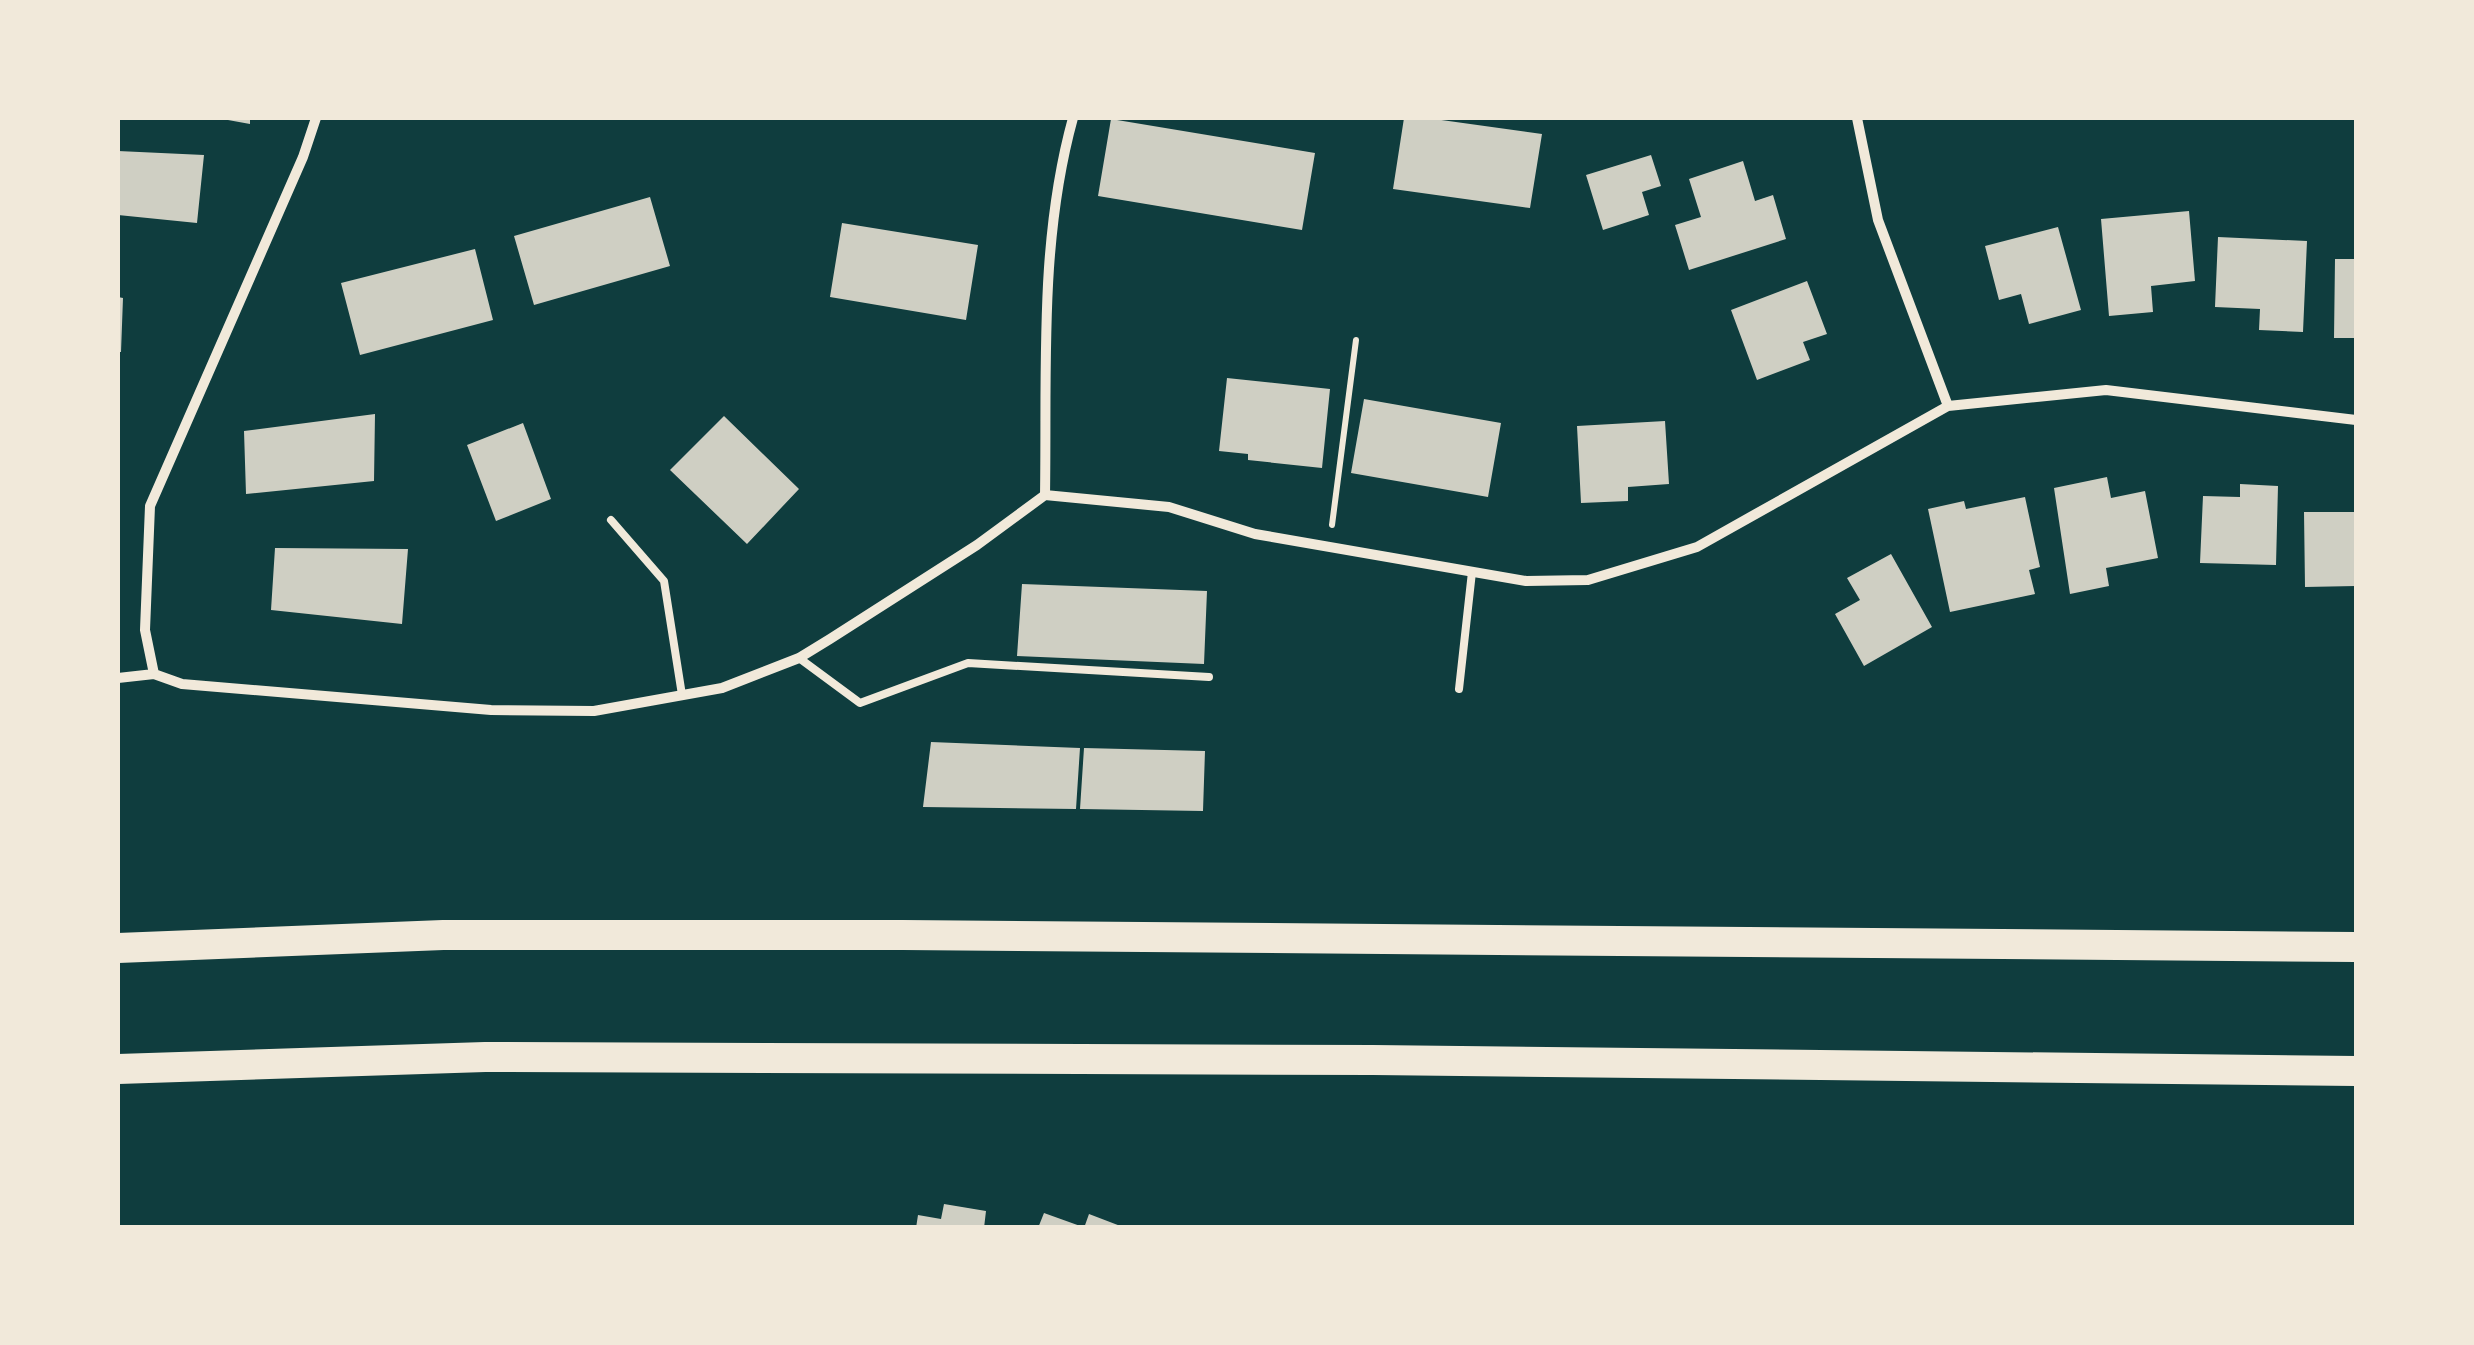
<svg xmlns="http://www.w3.org/2000/svg" width="2474" height="1345" font-family="Roboto,sans-serif">
	<style>
		.building { fill: #cfcfc3 }
		.lines { fill: none; stroke-linecap: round; stroke-linejoin: round }
		.path { stroke: #f1e9da; stroke-width: 6 }
		.service { stroke: #f1e9da; stroke-width: 8 }
		.minor { stroke: #f1e9da; stroke-width: 10 }
		.motorway { stroke: #f1e9da; stroke-width: 30 }
	</style>
	<rect width="100%" height="100%" fill="#0f3d3e"/>
	<!-- building -->
	<path class="building" d="M 217,118 L 250,118 L 250,124 Z
		M 1404,118 L 1427,118 L 1542,134 L 1530,208 L 1393,189 Z
		M 1111,119 L 1315,153 L 1302,230 L 1098,196 Z
		M 118,151 L 204,155 L 197,223 L 118,215 Z
		M 1651,155 L 1661,186 L 1642,192 L 1649,215 L 1603,230 L 1586,175 Z
		M 1743,161 L 1755,201 L 1773,195 L 1786,239 L 1689,270 L 1675,225 L 1701,217 L 1689,179 Z
		M 650,197 L 670,266 L 534,305 L 514,236 Z
		M 2189,211 L 2195,281 L 2151,286 L 2153,312 L 2109,316 L 2101,219 Z
		M 842,223 L 978,245 L 966,320 L 830,297 Z
		M 2058,227 L 2081,310 L 2029,324 L 2021,294 L 1999,300 L 1985,246 Z
		M 2218,237 L 2307,241 L 2303,332 L 2259,330 L 2260,309 L 2215,307 Z
		M 475,249 L 493,320 L 360,355 L 341,283 Z
		M 2335,259 L 2356,259 L 2356,338 L 2334,338 Z
		M 1807,281 L 1827,334 L 1803,342 L 1810,360 L 1757,380 L 1731,310 Z
		M 118,297 L 123,298 L 121,352 L 118,352 Z
		M 1227,378 L 1330,389 L 1322,468 L 1248,460 L 1248,454 L 1219,451 Z
		M 1364,399 L 1501,423 L 1488,497 L 1351,473 Z
		M 375,414 L 374,481 L 246,494 L 244,431 Z
		M 724,416 L 799,489 L 747,544 L 670,470 Z
		M 1665,421 L 1669,484 L 1628,487 L 1628,501 L 1581,503 L 1577,426 Z
		M 523,423 L 551,499 L 496,521 L 467,445 Z
		M 2107,477 L 2111,498 L 2145,491 L 2158,558 L 2106,568 L 2109,586 L 2070,594 L 2054,488 Z
		M 2240,484 L 2278,486 L 2276,565 L 2200,563 L 2203,496 L 2240,497 Z
		M 2025,497 L 2040,567 L 2029,570 L 2035,594 L 1950,612 L 1928,509 L 1964,501 L 1966,509 Z
		M 2304,512 L 2356,512 L 2356,586 L 2305,587 Z
		M 275,548 L 408,549 L 402,624 L 271,610 Z
		M 1891,554 L 1932,627 L 1864,666 L 1835,614 L 1860,600 L 1847,578 Z
		M 1022,584 L 1207,591 L 1204,664 L 1017,656 Z
		M 931,742 L 1080,748 L 1076,809 L 923,807 Z
		M 1084,748 L 1205,751 L 1203,811 L 1080,809 Z
		M 944,1204 L 986,1211 L 984,1228 L 916,1228 L 918,1215 L 941,1219 Z
		M 1044,1213 L 1083,1227 L 1083,1228 L 1038,1228 Z
		M 1089,1214 L 1123,1227 L 1123,1228 L 1084,1228 Z"/>
	<g class="lines">
		<!-- path -->
		<path class="path" d="M 1332,525 L 1356,340"/>
		<!-- service -->
		<path class="service" d="M 611,520 L 664,581 L 682,695
			M 799,658 L 860,703 L 968,663 L 1209,677
			M 1459,689 L 1472,572"/>
		<!-- minor -->
		<path class="minor" d="M 1857,118 L 1878,220 L 1948,406
			M 1045,495 C 1047,368 1039,241 1073,118
			M 154,674 L 145,630 L 150,506 L 303,157 L 316,118
			M 118,678 L 154,674 L 182,684 L 491,710 L 594,711 L 722,688 L 799,658 L 830,639 L 977,545 L 1045,495 L 1169,507 L 1255,534 L 1526,581 L 1588,580 L 1697,547 L 1948,406 L 2106,390 L 2356,420"/>
		<!-- motorway -->
		<path class="motorway" d="M 118,948 L 443,935 L 903,935 L 2356,947
			M 118,1069 L 485,1057 L 1373,1060 L 2356,1071"/>
	</g>
	<!-- border -->
	<rect width="2474" height="1345" fill="none" stroke="#f1e9da" stroke-width="240"/>
</svg>
